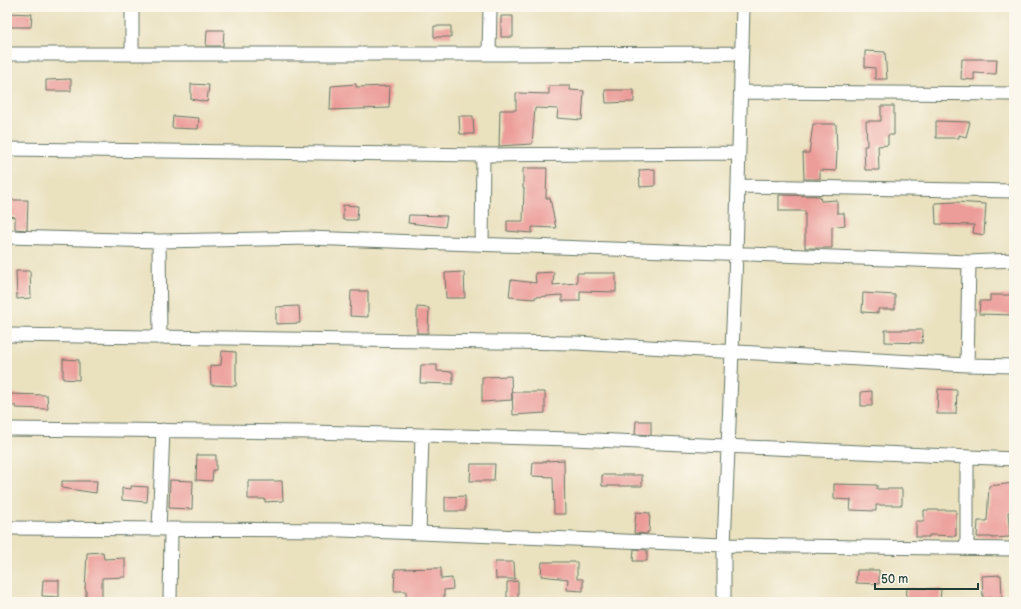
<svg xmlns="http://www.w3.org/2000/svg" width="1021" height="609" font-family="'Balsamiq Sans',sans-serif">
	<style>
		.building { fill: #ec9c99 }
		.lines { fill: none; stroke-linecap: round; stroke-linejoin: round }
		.street-casing { stroke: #667665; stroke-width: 15 }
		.street { stroke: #fff; stroke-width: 13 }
	</style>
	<rect width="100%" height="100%" fill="#fbf7ec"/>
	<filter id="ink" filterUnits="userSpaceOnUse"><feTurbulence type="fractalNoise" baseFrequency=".025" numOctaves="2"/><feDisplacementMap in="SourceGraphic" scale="8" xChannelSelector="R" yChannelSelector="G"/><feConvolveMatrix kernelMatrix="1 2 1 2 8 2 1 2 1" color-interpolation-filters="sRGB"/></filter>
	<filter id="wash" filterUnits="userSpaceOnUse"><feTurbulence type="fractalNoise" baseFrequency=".012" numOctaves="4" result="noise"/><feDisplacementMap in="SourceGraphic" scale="16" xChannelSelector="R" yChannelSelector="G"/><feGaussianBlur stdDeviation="0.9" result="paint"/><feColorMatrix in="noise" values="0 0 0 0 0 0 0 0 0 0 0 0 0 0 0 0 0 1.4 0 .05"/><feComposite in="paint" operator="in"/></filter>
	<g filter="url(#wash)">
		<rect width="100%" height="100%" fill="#eae1bf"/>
		<g id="blocks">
			<!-- building -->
			<path class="building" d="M 9,13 L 32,14 L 31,27 L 9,27 Z
				M 501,16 L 513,16 L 513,37 L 501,37 Z
				M 434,26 L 451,26 L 451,37 L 434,37 Z
				M 207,30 L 224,30 L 223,46 L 206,46 Z
				M 865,51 L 885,52 L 887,79 L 875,79 L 875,68 L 865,67 Z
				M 962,59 L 997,59 L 996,74 L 974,73 L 974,80 L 961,79 Z
				M 71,79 L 71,91 L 46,91 L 46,80 Z
				M 191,84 L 209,85 L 207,102 L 191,99 Z
				M 356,84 L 356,87 L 390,86 L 389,108 L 330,110 L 331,86 Z
				M 549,86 L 570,86 L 570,90 L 584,91 L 582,120 L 557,118 L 558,109 L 535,108 L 532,144 L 499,146 L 500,110 L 516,110 L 516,93 L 549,94 Z
				M 605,90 L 634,90 L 634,102 L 606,103 Z
				M 881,106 L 894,106 L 894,135 L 888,135 L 888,145 L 878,146 L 879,170 L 865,170 L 864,146 L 867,146 L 866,121 L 881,121 Z
				M 173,116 L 199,118 L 198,129 L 172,128 Z
				M 459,116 L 473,116 L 474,134 L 460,134 Z
				M 936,121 L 970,122 L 966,137 L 959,135 L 959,138 L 936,138 Z
				M 813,124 L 836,124 L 837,151 L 836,171 L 820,170 L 820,179 L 804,179 L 803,153 L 809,153 Z
				M 524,168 L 547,168 L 546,198 L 550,198 L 556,228 L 532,227 L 532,233 L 507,231 L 507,221 L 523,221 L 524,188 L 523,188 L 523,169 Z
				M 655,169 L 655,186 L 640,187 L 639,170 Z
				M 779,195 L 820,196 L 821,201 L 837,200 L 837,213 L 844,213 L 845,225 L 832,227 L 832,248 L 805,248 L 805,211 L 779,211 Z
				M 7,200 L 28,200 L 27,230 L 15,229 L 15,217 L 7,216 Z
				M 956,202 L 986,204 L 984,235 L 973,233 L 974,225 L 936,224 L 935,203 Z
				M 343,205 L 358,206 L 357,220 L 343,220 Z
				M 409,215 L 447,216 L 445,227 L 408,223 Z
				M 16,271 L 30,271 L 31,298 L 17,299 Z
				M 464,272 L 465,298 L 446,298 L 445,273 Z
				M 554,272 L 553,285 L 577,283 L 577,273 L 616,273 L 616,292 L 580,291 L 580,301 L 562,301 L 562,295 L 535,297 L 535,299 L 509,297 L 511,280 L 536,283 L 535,273 Z
				M 351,291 L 368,291 L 368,317 L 350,316 Z
				M 863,293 L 895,295 L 895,309 L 878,309 L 878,313 L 862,312 Z
				M 990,295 L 1014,295 L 1014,315 L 979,314 L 980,301 L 990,301 Z
				M 299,306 L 300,323 L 276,324 L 276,307 Z
				M 417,307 L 429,308 L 428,333 L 417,333 Z
				M 885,330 L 923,330 L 922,343 L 885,342 Z
				M 222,351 L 236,352 L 236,386 L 211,385 L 210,366 L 221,365 Z
				M 63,359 L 79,360 L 79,380 L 63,379 Z
				M 421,365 L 437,365 L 437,371 L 453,372 L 453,384 L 420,383 Z
				M 511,376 L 512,400 L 482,402 L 482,377 Z
				M 938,389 L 957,390 L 956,414 L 937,414 Z
				M 872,391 L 872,406 L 861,406 L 861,392 Z
				M 512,392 L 545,392 L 545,413 L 513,415 Z
				M 7,394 L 47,395 L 48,409 L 16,408 L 16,406 L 7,406 Z
				M 636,421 L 651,421 L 651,435 L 635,434 Z
				M 197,455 L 216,455 L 216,470 L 213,470 L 212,481 L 196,480 Z
				M 564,460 L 565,514 L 554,514 L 553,477 L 532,476 L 533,462 L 546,462 L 546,461 Z
				M 471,464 L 495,464 L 494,481 L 470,481 Z
				M 602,475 L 642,475 L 642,486 L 602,486 Z
				M 170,480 L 193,481 L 192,509 L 169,508 Z
				M 62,481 L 97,481 L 96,493 L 62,488 Z
				M 248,481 L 282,481 L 283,501 L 265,502 L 265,499 L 248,499 Z
				M 1014,483 L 1014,512 L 1008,512 L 1010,537 L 992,538 L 992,537 L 977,537 L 978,521 L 987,521 L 989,486 Z
				M 834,484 L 877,485 L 877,489 L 902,489 L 902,505 L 876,505 L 876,511 L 850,510 L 851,500 L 834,499 Z
				M 131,486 L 148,487 L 147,502 L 122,500 L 122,488 L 131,489 Z
				M 465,496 L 465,511 L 445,511 L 445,497 Z
				M 924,510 L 956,510 L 956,536 L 929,535 L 929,537 L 916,537 L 916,521 L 924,521 Z
				M 636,512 L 650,513 L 649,532 L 647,532 L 647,534 L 634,533 Z
				M 634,549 L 647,550 L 647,561 L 633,561 Z
				M 103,552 L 104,559 L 125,558 L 125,577 L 102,578 L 102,602 L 86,602 L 86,589 L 85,589 L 87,553 Z
				M 495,562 L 514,562 L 515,579 L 496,579 Z
				M 542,562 L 577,562 L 577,579 L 583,579 L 583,591 L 567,590 L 568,579 L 541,576 Z
				M 441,568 L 441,579 L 452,578 L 453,589 L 444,590 L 444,601 L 420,602 L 420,598 L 406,598 L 406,591 L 394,591 L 395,569 Z
				M 857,570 L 879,570 L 879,584 L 856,583 Z
				M 1001,575 L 1002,597 L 983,598 L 982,576 Z
				M 43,580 L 59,580 L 59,597 L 42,596 Z
				M 518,581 L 518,598 L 507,598 L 507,582 Z
				M 907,588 L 941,589 L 940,602 L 906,602 Z"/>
		</g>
	</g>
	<g filter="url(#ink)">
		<use href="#blocks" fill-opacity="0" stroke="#667665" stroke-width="1"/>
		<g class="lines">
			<!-- street casing -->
			<g class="street-casing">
				<path id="street" d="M 132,7 L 132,54
					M 7,54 L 489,54 L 741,53
					M 489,54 L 490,7
					M 741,92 L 1014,94
					M 7,149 L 483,155 L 739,153
					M 738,186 L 1014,191
					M 7,237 L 159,241 L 308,238 L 969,262 L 1014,260
					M 159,241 L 160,338
					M 482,244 L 483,155
					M 7,335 L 576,343 L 967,365 L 1014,366
					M 967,365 L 969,262
					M 7,429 L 311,432 L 573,439 L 1014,459
					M 7,528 L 342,530 L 724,545 L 1014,549
					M 159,529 L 163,430
					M 419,533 L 422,436
					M 967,548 L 967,458
					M 170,602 L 171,529
					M 724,602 L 724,545 L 736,254 L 743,7"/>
			</g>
			<!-- street -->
			<use href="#street" class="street"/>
		</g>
	</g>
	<!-- margin -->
	<rect width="1021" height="609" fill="none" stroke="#fbf7ec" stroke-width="24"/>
	<!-- scale -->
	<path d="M875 583v6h103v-6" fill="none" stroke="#1f3d34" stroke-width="2"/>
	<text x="881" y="583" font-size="12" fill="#1f3d34" stroke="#fbf7ec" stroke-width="3" paint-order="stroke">50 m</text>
</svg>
